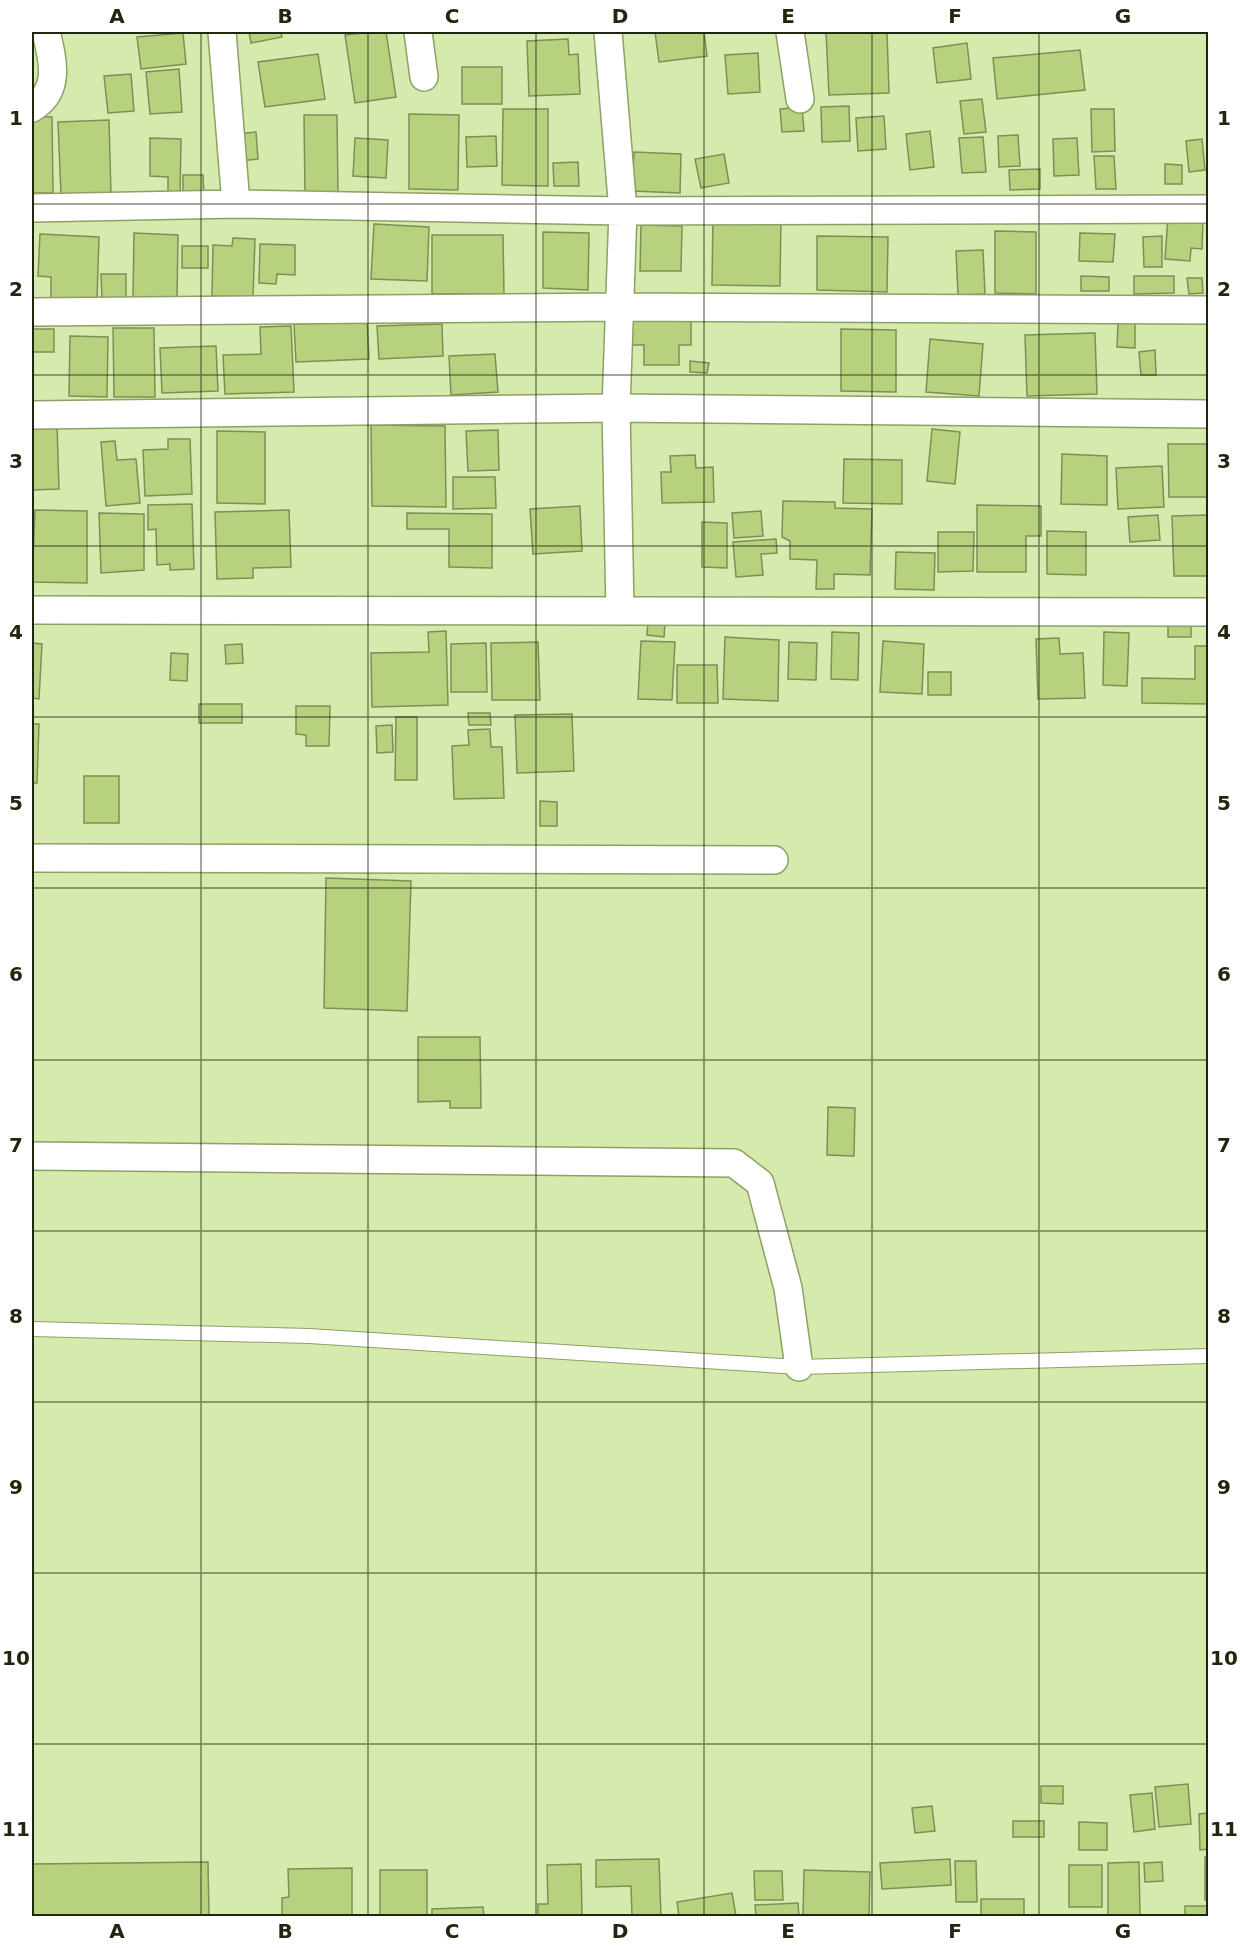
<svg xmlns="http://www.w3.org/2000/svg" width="1240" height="1948" font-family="'DejaVu Sans',sans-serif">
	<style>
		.building { fill: #b7d17e; stroke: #7d8f55; stroke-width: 1.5 }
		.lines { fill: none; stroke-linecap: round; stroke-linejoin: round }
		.service-casing { stroke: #8ea065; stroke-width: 16 }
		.minor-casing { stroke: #8ea065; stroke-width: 30 }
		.service { stroke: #fff; stroke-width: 14 }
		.minor { stroke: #fff; stroke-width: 27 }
		.grid { fill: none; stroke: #20270f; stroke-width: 1.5; stroke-opacity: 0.55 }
		.neatline { fill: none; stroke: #20270f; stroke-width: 2 }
		.grid-label { font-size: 20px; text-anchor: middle; font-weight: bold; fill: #20270f }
	</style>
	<rect width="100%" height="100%" fill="#d5eaac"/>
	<!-- building -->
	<path class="building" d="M 249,32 L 281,32 L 282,37 L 251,43 Z
		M 371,32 L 386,32 L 396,97 L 355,103 L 345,35 Z
		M 655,32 L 704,32 L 707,56 L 659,62 Z
		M 826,32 L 887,32 L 889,93 L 829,95 Z
		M 183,33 L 186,64 L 141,69 L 137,37 Z
		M 568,39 L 569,55 L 578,54 L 580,94 L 529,96 L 527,41 Z
		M 967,43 L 971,79 L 937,83 L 933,48 Z
		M 1080,50 L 1085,90 L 997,99 L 993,58 Z
		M 758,53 L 760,92 L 728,94 L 725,55 Z
		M 318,54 L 325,99 L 265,107 L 258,62 Z
		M 462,67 L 502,67 L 502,104 L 462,104 Z
		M 179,69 L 182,112 L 150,114 L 146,72 Z
		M 131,74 L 134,111 L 108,113 L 104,76 Z
		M 982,99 L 986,132 L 964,134 L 960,101 Z
		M 849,106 L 850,141 L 822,142 L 821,107 Z
		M 802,107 L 804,131 L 782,132 L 780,109 Z
		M 503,109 L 548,109 L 548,186 L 502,185 Z
		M 1091,109 L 1114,109 L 1115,151 L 1092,152 Z
		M 409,114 L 459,115 L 458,190 L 409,189 Z
		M 304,115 L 337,115 L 338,195 L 305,196 Z
		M 884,116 L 886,149 L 858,151 L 856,118 Z
		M 32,117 L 52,117 L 53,193 L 32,193 Z
		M 109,120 L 111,194 L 61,195 L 58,122 Z
		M 930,131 L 934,167 L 910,170 L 906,134 Z
		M 256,132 L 258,159 L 239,161 L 238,134 Z
		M 1018,135 L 1020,166 L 999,167 L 998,136 Z
		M 496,136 L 497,166 L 467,167 L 466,137 Z
		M 983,137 L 986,172 L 962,173 L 959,138 Z
		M 150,138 L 181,139 L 180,198 L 168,198 L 168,177 L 150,176 Z
		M 355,138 L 388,140 L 386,178 L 353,176 Z
		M 1077,138 L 1079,175 L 1054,176 L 1053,139 Z
		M 1202,139 L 1205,170 L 1189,172 L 1186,141 Z
		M 634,152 L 681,154 L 680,193 L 632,191 Z
		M 724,154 L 729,183 L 701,188 L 695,159 Z
		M 1094,156 L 1114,156 L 1116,189 L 1096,189 Z
		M 578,162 L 579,186 L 554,186 L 553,163 Z
		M 1165,164 L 1182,165 L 1182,184 L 1165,184 Z
		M 1040,169 L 1040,189 L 1010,190 L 1009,170 Z
		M 183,175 L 203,175 L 204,197 L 183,197 Z
		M 713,216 L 781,217 L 780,286 L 712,285 Z
		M 1168,216 L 1203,219 L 1202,249 L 1191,248 L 1190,261 L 1165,259 Z
		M 374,224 L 429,227 L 427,281 L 371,279 Z
		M 641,225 L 682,226 L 681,271 L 640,271 Z
		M 995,231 L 1036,232 L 1036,294 L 995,293 Z
		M 543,232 L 589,233 L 588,290 L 543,288 Z
		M 134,233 L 178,235 L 177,298 L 133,297 Z
		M 1080,233 L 1115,234 L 1113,262 L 1079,261 Z
		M 40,234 L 99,237 L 97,299 L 51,298 L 51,277 L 38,276 Z
		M 432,235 L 503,235 L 504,294 L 432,294 Z
		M 817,236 L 888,237 L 887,292 L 817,290 Z
		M 1162,236 L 1162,267 L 1144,267 L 1143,237 Z
		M 233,238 L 255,239 L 253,297 L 212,296 L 213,245 L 232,246 Z
		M 260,244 L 295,245 L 295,275 L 277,274 L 276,284 L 259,283 Z
		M 182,246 L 208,246 L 208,268 L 182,268 Z
		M 983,250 L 985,294 L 958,295 L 956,251 Z
		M 101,274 L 126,274 L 126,298 L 102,298 Z
		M 1081,276 L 1109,277 L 1109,291 L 1081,291 Z
		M 1134,276 L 1174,276 L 1174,293 L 1134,294 Z
		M 1187,278 L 1202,278 L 1203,293 L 1189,294 Z
		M 626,317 L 691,317 L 691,345 L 679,345 L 679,365 L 644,365 L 644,345 L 626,345 Z
		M 367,321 L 369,359 L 296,362 L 294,324 Z
		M 1118,323 L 1135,323 L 1135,348 L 1117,347 Z
		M 442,324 L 443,356 L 379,359 L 377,326 Z
		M 291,326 L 294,392 L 225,394 L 223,355 L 261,354 L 260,327 Z
		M 113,328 L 154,328 L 155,397 L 114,397 Z
		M 32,329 L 54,329 L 54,352 L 32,352 Z
		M 841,329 L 896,330 L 896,392 L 841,391 Z
		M 1095,333 L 1097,394 L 1027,396 L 1025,335 Z
		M 70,336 L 108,337 L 107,397 L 69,396 Z
		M 930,339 L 983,344 L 979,396 L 926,392 Z
		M 216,346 L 218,391 L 162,393 L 160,348 Z
		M 1155,350 L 1156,375 L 1141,375 L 1139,352 Z
		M 495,354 L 498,392 L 451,395 L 449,356 Z
		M 690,361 L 709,363 L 707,373 L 690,372 Z
		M 32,425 L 57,425 L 59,489 L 32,490 Z
		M 371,425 L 445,426 L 446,507 L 372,506 Z
		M 932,429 L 960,432 L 955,484 L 927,481 Z
		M 498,430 L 499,470 L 468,471 L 466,431 Z
		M 217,431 L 265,432 L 265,504 L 217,503 Z
		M 168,439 L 190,439 L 192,494 L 145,496 L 143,450 L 168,449 Z
		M 115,441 L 117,460 L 136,459 L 140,503 L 106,506 L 101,442 Z
		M 1168,444 L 1208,444 L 1208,497 L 1169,497 Z
		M 1062,454 L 1107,456 L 1107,505 L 1061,504 Z
		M 695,455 L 696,468 L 713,467 L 714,502 L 662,503 L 661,472 L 671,472 L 670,456 Z
		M 844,459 L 902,460 L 902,504 L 843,503 Z
		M 1162,466 L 1164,507 L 1118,509 L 1116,468 Z
		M 453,477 L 495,477 L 496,508 L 453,509 Z
		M 783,501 L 835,502 L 835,508 L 872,509 L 870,575 L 834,574 L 834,589 L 816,589 L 817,560 L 790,559 L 790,541 L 782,537 Z
		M 192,504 L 194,569 L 170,570 L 170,564 L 157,565 L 156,529 L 148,530 L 148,505 Z
		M 977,505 L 1041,506 L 1041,536 L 1026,536 L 1026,572 L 977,572 Z
		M 580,506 L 582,551 L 533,554 L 530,509 Z
		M 35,510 L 87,511 L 87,583 L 32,582 Z
		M 289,510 L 291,567 L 253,568 L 253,578 L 217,579 L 215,512 Z
		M 761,511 L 763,536 L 734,538 L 732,513 Z
		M 99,513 L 144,514 L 144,570 L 101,573 Z
		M 407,513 L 492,514 L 492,568 L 449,567 L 449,529 L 407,529 Z
		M 1158,515 L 1160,540 L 1130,542 L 1128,517 Z
		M 1208,515 L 1208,576 L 1174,576 L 1172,516 Z
		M 702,522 L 727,523 L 727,568 L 702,567 Z
		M 1047,531 L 1086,532 L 1086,575 L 1047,574 Z
		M 938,532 L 974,532 L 973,571 L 938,572 Z
		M 776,539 L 777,553 L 761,554 L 763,575 L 736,577 L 733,542 Z
		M 896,552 L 935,553 L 934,590 L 895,589 Z
		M 648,621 L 665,622 L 664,637 L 647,635 Z
		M 1168,625 L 1191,625 L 1191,637 L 1168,637 Z
		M 446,631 L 448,705 L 372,707 L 371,653 L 429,652 L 428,632 Z
		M 832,632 L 859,633 L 858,680 L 831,679 Z
		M 1104,632 L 1129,633 L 1127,686 L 1103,685 Z
		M 725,637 L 779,640 L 778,701 L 723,699 Z
		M 1059,638 L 1060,654 L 1083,653 L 1085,698 L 1038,699 L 1036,639 Z
		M 641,641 L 675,642 L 672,700 L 638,699 Z
		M 883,641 L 924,644 L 922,694 L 880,692 Z
		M 538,642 L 540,700 L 492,700 L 491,643 Z
		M 789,642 L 817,643 L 816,680 L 788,679 Z
		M 32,643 L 42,644 L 39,699 L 32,698 Z
		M 486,643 L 487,692 L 451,692 L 451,644 Z
		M 242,644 L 243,663 L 226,664 L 225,645 Z
		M 1195,646 L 1208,646 L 1208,704 L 1142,703 L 1142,678 L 1195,679 Z
		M 171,653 L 188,654 L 187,681 L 170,680 Z
		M 677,665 L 717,665 L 718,703 L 677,703 Z
		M 928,672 L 951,672 L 951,695 L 928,695 Z
		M 199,704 L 242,704 L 242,723 L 199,723 Z
		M 296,706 L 330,706 L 329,746 L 306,746 L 306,735 L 296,734 Z
		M 468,713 L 490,713 L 491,725 L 469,725 Z
		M 572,714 L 574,771 L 517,773 L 515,715 Z
		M 396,717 L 417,717 L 417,780 L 395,780 Z
		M 32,724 L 39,724 L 37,783 L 32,783 Z
		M 392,725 L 393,752 L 377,753 L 376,726 Z
		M 490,729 L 491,747 L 502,747 L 504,798 L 454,799 L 452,746 L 469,745 L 468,730 Z
		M 84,776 L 119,776 L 119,823 L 84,823 Z
		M 540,801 L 557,802 L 557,826 L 540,826 Z
		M 326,878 L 411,881 L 407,1011 L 324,1008 Z
		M 418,1037 L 480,1037 L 481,1108 L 450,1108 L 450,1101 L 418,1102 Z
		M 828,1107 L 855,1108 L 854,1156 L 827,1155 Z
		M 1188,1784 L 1191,1824 L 1159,1827 L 1155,1787 Z
		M 1041,1786 L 1063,1786 L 1063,1804 L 1041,1803 Z
		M 1152,1793 L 1155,1829 L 1134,1832 L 1130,1795 Z
		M 932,1806 L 935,1831 L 915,1833 L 912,1808 Z
		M 1208,1813 L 1208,1849 L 1200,1850 L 1199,1814 Z
		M 1013,1821 L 1044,1821 L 1044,1837 L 1013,1837 Z
		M 1079,1822 L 1107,1823 L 1107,1850 L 1079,1850 Z
		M 1205,1857 L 1208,1857 L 1208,1900 L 1205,1900 Z
		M 659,1859 L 661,1916 L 632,1916 L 631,1886 L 596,1887 L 596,1860 Z
		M 950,1859 L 951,1885 L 882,1889 L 880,1863 Z
		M 955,1861 L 976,1861 L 977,1902 L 956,1902 Z
		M 208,1862 L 209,1916 L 32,1916 L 32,1864 Z
		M 1139,1862 L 1140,1916 L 1108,1916 L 1108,1863 Z
		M 1162,1862 L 1163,1881 L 1145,1882 L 1144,1863 Z
		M 581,1864 L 582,1916 L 538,1916 L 538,1904 L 548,1904 L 547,1865 Z
		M 1069,1865 L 1102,1865 L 1102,1907 L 1069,1907 Z
		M 352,1868 L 352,1916 L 282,1916 L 282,1898 L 289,1897 L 288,1869 Z
		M 380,1870 L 427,1870 L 427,1916 L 380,1916 Z
		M 804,1870 L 870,1872 L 869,1916 L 803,1916 Z
		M 754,1871 L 782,1871 L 783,1900 L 755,1900 Z
		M 732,1893 L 736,1916 L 679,1916 L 677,1902 Z
		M 981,1899 L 1024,1899 L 1024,1916 L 981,1916 Z
		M 798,1903 L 799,1916 L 756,1916 L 755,1905 Z
		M 1185,1906 L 1208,1906 L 1208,1916 L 1185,1916 Z
		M 483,1907 L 484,1916 L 432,1916 L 432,1909 Z"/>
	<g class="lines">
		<!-- service casing -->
		<g class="service-casing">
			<path id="service" d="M 32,1329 L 309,1336 L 799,1367 L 1208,1356"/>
		</g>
		<!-- minor casing -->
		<g class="minor-casing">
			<path id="minor" d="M 222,32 L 236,204
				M 418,32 L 424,77
				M 608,32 L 623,211 L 616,408 L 620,611
				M 790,32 L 800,99
				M 32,108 C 61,91 53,60 46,32
				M 32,208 L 236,204 L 623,211 L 1208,209
				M 32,312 L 619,307 L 1208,310
				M 32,415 L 616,408 L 1208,414
				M 32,610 L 1208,612
				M 32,858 L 774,860
				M 32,1156 L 734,1163 L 760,1183 L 788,1288 L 799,1367"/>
		</g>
		<!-- service -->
		<use href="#service" class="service"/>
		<!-- minor -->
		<use href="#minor" class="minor"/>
	</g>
	<!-- grid -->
	<path class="grid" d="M 201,32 L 201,1916M 368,32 L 368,1916M 536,32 L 536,1916M 704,32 L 704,1916M 872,32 L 872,1916M 1039,32 L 1039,1916M 32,204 L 1208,204M 32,375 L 1208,375M 32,546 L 1208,546M 32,717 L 1208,717M 32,888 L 1208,888M 32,1060 L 1208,1060M 32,1231 L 1208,1231M 32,1402 L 1208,1402M 32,1573 L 1208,1573M 32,1744 L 1208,1744"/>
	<!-- border -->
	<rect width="1240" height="1948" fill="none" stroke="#ffffff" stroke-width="66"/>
	<rect x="33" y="33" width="1174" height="1882" class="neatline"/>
	<g class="grid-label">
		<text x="117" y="23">A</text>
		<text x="285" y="23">B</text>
		<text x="452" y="23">C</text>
		<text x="620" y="23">D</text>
		<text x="788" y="23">E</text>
		<text x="955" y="23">F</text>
		<text x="1123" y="23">G</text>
		<text x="16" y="125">1</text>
		<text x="1224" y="125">1</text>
		<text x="16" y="296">2</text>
		<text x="1224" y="296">2</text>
		<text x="16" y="468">3</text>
		<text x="1224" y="468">3</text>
		<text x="16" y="639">4</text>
		<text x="1224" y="639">4</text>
		<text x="16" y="810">5</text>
		<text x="1224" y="810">5</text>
		<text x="16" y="981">6</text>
		<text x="1224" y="981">6</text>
		<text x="16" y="1152">7</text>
		<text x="1224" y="1152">7</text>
		<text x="16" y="1323">8</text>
		<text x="1224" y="1323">8</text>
		<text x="16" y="1494">9</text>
		<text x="1224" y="1494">9</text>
		<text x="16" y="1665">10</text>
		<text x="1224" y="1665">10</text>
		<text x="16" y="1836">11</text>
		<text x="1224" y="1836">11</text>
		<text x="117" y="1938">A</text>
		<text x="285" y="1938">B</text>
		<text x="452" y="1938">C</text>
		<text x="620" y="1938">D</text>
		<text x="788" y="1938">E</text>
		<text x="955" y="1938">F</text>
		<text x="1123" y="1938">G</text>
	</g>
</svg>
